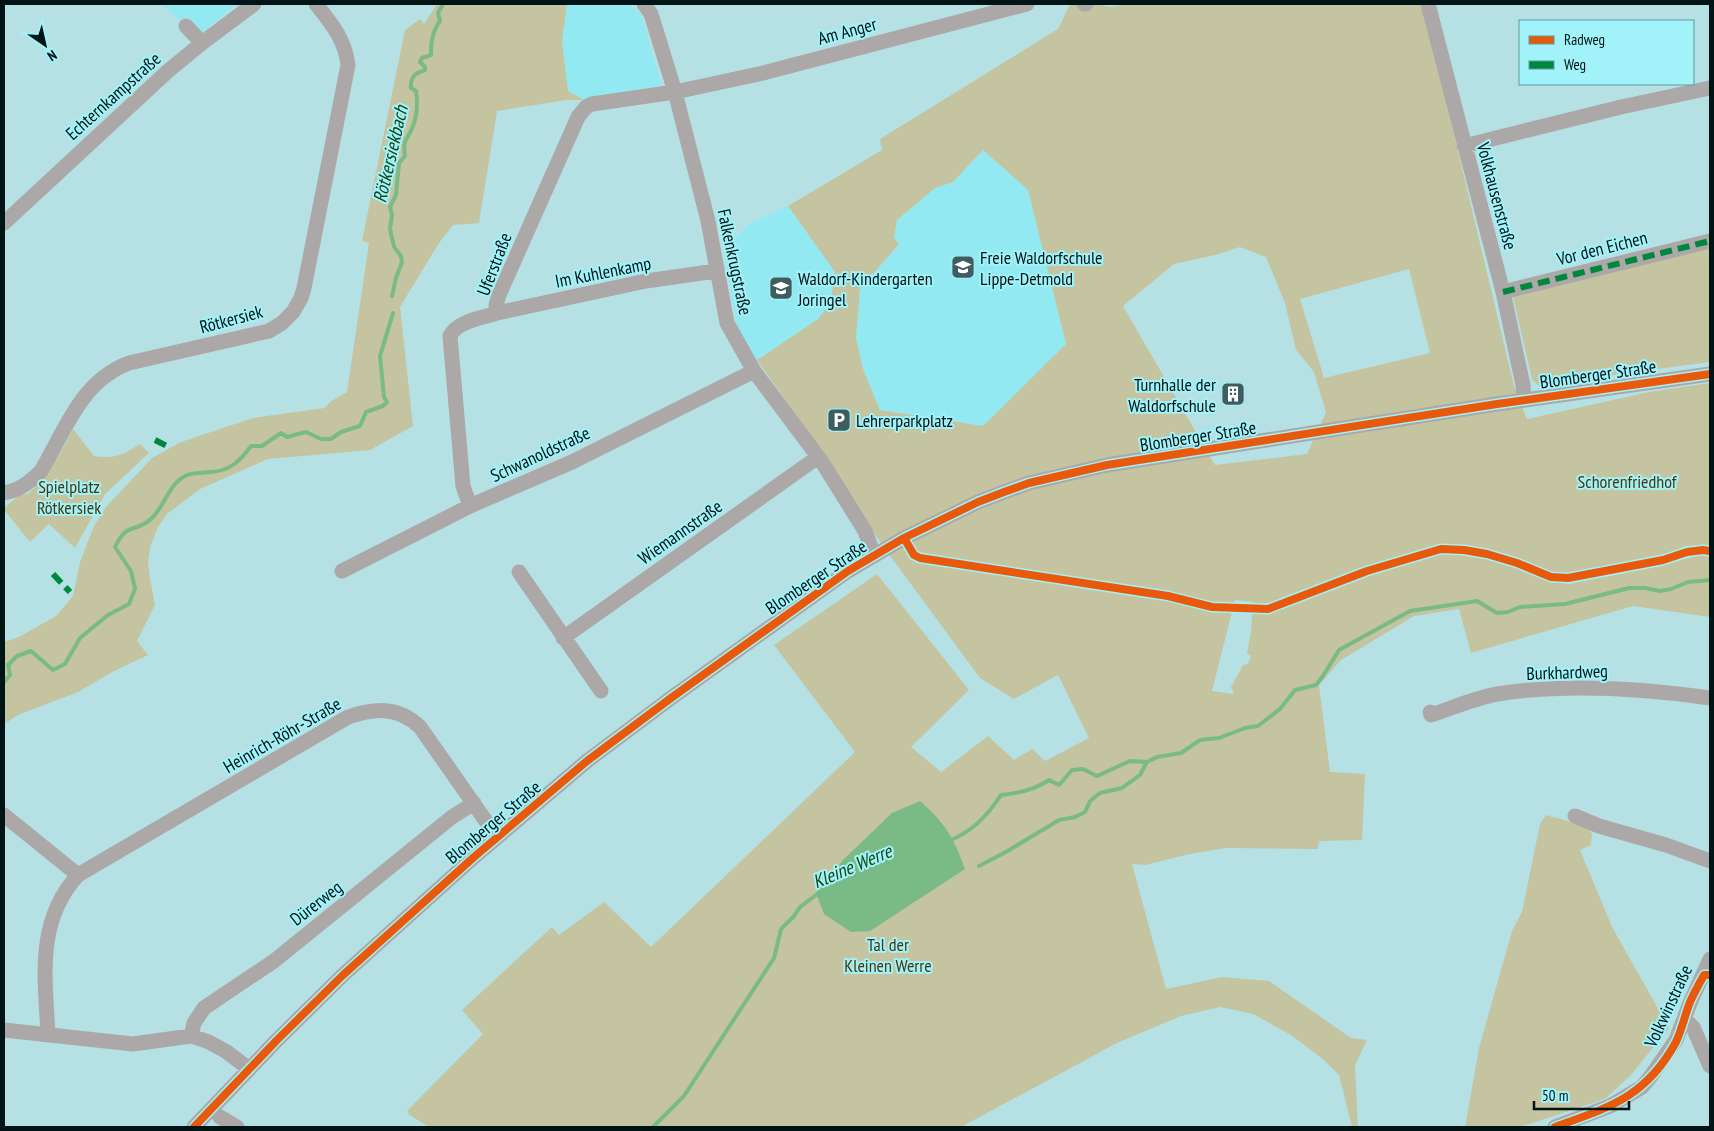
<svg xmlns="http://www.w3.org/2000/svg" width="1714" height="1131" font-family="'PT Sans Narrow',sans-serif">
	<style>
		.built { fill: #93e9f1 }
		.green { fill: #c4c4a0; fill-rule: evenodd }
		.water { fill: #79ba86 }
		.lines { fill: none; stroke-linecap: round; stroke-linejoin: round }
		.stream { stroke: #79ba86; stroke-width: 4 }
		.minor { stroke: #aca8a8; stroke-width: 15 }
		.quiet { stroke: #00873e; stroke-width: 6; stroke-dasharray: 12 6; stroke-linecap: butt }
		.cycleway-casing { stroke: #a1f2f9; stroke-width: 11 }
		.cycleway { stroke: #e8590c; stroke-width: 8 }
		.labels { text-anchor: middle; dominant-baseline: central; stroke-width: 4; stroke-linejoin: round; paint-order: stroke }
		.street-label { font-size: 18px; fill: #001416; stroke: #a1f2f9 }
		.poi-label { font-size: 18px; fill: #001416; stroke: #a1f2f9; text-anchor: start }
		.park-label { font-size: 18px; fill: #4a360a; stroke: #a1f2f9 }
		.water-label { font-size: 19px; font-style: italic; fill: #124614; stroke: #a1f2f9 }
	</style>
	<rect width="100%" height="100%" fill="#b5e1e5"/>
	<!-- built -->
	<path class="built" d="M 162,4 L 236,4 L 201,34 L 193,22 L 186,16 L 180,21 Z
		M 567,4 L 628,4 L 641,14 L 662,87 L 584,100 L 568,91 L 562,42 Z
		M 983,150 L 1028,190 L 1066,344 L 983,426 L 880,411 L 863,369 L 856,338 L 860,289 L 899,245 L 894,238 L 897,220 L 935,188 L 953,182 Z
		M 788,206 L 835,272 L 830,304 L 818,319 L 757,360 L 740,335 L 736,322 L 723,246 L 733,241 L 747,225 Z"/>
	<!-- green -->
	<path class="green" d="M 437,4 L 567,4 L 562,42 L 568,91 L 584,100 L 566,100 L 497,111 L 479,223 L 453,225 L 439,243 L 400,307 L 413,426 L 370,450 L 268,459 L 200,489 L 167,514 L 158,527 L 150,547 L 148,562 L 150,578 L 155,605 L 137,641 L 148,655 L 114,671 L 78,692 L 18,715 L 4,724 L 4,642 L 19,637 L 56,616 L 73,596 L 80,562 L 94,526 L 106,507 L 152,458 L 181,442 L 253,418 L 325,408 L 330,402 L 347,392 L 369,243 L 362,241 L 405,30 L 420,19 L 424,24 Z
		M 1070,4 L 1094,4 L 1111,7 L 1127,4 L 1423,4 L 1514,386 L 1527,419 L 1649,392 L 1710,383 L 1710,549 L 1685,546 L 1666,556 L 1566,576 L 1568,584 L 1655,567 L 1700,555 L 1710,557 L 1710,617 L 1633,606 L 1471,653 L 1459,609 L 1414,616 L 1341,660 L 1319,685 L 1330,772 L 1365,774 L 1362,840 L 1319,841 L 1318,849 L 1226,848 L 1190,854 L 1145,865 L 1132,864 L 1166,989 L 1222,977 L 1269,981 L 1351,1038 L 1367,1040 L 1355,1065 L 1358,1127 L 1352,1127 L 1339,1075 L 1324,1060 L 1291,1035 L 1253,1014 L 1220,1007 L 1181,1016 L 1117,1043 L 961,1127 L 429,1127 L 408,1114 L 409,1113 L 407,1111 L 483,1034 L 462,1010 L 552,927 L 559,935 L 604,902 L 651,947 L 855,752 L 774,645 L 877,574 L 969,690 L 911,747 L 941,772 L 988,736 L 1014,760 L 1032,749 L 1045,761 L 1089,738 L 1058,675 L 1014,699 L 980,678 L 880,542 L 805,428 L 757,360 L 818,319 L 830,304 L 835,272 L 788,206 L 882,150 L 880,139 L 1058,29 ZM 983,150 L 1028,190 L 1066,344 L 983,426 L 880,410 L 863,369 L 856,338 L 860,289 L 899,244 L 894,238 L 897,220 L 935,188 L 953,182 ZM 1240,247 L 1266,257 L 1285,303 L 1296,350 L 1314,372 L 1326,412 L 1307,454 L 1215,465 L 1123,306 L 1174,264 L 1219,254 ZM 1409,269 L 1430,353 L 1324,378 L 1300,299 ZM 1235,600 L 1253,602 L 1251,632 L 1247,654 L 1251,656 L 1248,664 L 1243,665 L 1231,687 L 1234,694 L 1212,691 Z
		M 1710,247 L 1710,362 L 1538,385 L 1532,379 L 1513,297 Z
		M 73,429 L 94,456 C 116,459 122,455 140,444 L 149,453 L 105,494 L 75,548 L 49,524 L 30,542 L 5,511 L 5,507 L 21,494 L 28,494 C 49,475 60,454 73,429 Z
		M 1546,815 L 1586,826 L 1592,834 L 1591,845 L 1580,850 L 1612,927 L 1669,1028 L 1631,1075 L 1605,1099 L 1520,1127 L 1465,1127 L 1479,1048 L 1512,931 L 1522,912 L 1540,824 Z"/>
	<!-- water -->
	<path class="water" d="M 920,801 C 946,824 953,837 965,869 L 870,931 L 851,932 L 824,914 L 816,893 L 843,860 L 892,813 Z"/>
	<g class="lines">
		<!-- stream -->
		<path class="stream" d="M 392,296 L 396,278 L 402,262 L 401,256 L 394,247 L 390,229 L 392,215 L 390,207 L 396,195 L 399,163 L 405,156 C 402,138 408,140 413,126 C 417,115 418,103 416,91 L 411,88 C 410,77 415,73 425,70 L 425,67 L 420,62 L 422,58 L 431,55 C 431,42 432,32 440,21 L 438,13 L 443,4
			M 4,682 L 10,675 L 8,665 L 17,656 L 31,651 L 53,670 L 65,664 L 80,638 L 108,615 L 129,604 L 135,589 L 131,571 L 115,547 C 128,520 136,534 152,518 C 164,507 169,484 185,476 C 194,472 202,473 211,472 C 230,471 240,461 251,446 L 262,446 L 281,433 L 287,437 L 306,432 L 321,439 L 331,439 L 341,432 L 360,426 L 366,412 L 383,406 L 387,402 L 384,397 L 380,356 L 393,313
			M 949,841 C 973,831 987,816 1001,795 C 1019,793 1034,790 1049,780 L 1059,785 L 1072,770 L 1083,769 L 1097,776 L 1130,761 L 1147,762
			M 979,866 L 1004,853 L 1059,820 L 1075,817 L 1085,812 L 1090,801 L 1100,793 L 1122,788 L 1140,775 L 1147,762 L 1157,757 L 1181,753 L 1200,740 L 1219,738 L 1245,728 L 1258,726 L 1280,709 L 1295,690 L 1316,685 L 1323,676 L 1339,650 L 1410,611 L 1477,601 L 1497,613 L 1508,612 L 1520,607 L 1565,604 L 1629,588 L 1645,588 L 1660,591 L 1671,589 L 1688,582 L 1710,580
			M 653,1127 L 684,1096 L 774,958 L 781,929 L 794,916 L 800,907 L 820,892"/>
		<!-- minor -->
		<path class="minor" d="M 644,4 L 651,14 L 675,92 L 708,221 L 727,323 L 754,371 L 822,462 L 865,531 L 874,555
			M 1084,4 L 1086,4
			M 1428,4 L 1503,292 L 1523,385 L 1524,400
			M 186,26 L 202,43
			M 1464,146 L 1621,107 L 1710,88
			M 4,223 L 168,71 L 202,43 L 254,4
			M 1503,292 L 1710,241
			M 497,313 L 646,281 L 716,271
			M 4,493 C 20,490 30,482 41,471 C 66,429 81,381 129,363 L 269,331 L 282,323 L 293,312 L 301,298 L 304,288 L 348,65 C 345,39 331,23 316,4
			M 470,506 L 463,486 L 450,336 C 457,321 483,318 497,313 L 496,305 L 499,295 L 578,117 L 586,107 L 592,104 L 675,92 L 763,73 L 1027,4
			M 342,571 L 470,506 L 572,462 L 754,371
			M 519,572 L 601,691
			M 563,638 L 818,457
			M 1430,712 L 1431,715 C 1452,708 1475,698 1497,694 C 1567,683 1640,688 1710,698
			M 4,815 L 78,875
			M 1575,816 L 1599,826 L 1666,845 L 1710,861
			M 1684,1019 L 1693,1027 L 1710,1066
			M 4,1030 L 133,1044 L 191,1036 L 209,1042 L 227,1052 L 249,1069
			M 48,1034 C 45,977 36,921 78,875 L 348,717 C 375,708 398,706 420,727 L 497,837
			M 191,1036 L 194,1023 L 204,1008 L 274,961 L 452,817 L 474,803
			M 220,1117 L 237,1127
			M 194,1127 L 277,1040 L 343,975 L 474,857 L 587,761 L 671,698 L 848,571 L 904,538 L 978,502 L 1004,492 L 1029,483 L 1107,465 L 1497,404 L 1710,374
			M 1555,1127 L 1610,1106 L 1642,1087 L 1651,1076 L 1676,1040 L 1690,1003 L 1710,959"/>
		<!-- quiet -->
		<path class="quiet" d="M 1503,292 L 1710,241
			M 155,440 L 167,446
			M 53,574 L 70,592"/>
		<!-- cycleway casing -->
		<g class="cycleway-casing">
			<path id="cycleway" d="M 904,538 L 914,555 L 920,558 L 1168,596 L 1212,607 L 1268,609 L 1367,571 L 1441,549 L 1464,550 L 1487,554 L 1517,563 L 1551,577 L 1568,578 L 1663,560 L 1687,552 L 1703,550 L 1710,551
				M 194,1127 L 277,1040 L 343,975 L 474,857 L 587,761 L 671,698 L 848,571 L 904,538 L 978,502 L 1004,492 L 1029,483 L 1107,465 L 1497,404 L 1710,374
				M 1555,1127 C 1610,1107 1646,1097 1676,1042 C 1682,1029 1685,1015 1690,1002 C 1694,993 1699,984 1704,975 L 1710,975"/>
		</g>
		<!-- cycleway -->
		<use href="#cycleway" class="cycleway"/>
	</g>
	<!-- icons -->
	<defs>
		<g id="school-square" transform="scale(1.25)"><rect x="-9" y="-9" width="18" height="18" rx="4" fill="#3f5c5e" stroke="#a1f2f9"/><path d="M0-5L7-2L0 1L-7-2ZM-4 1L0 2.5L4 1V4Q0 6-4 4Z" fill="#fff"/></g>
		<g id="building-square" transform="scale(1.25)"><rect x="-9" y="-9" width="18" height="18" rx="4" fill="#3f5c5e" stroke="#a1f2f9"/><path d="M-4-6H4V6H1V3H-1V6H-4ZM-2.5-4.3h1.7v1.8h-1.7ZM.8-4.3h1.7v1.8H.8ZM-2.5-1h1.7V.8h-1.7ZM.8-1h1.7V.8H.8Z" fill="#fff"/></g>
		<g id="parking-square" transform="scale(1.25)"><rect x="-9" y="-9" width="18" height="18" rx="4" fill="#3f5c5e" stroke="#a1f2f9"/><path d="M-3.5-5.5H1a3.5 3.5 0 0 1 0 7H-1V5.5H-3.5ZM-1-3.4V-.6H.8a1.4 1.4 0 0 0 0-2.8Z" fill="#fff"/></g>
	</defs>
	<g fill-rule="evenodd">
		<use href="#school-square" x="963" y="267"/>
		<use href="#school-square" x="781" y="288"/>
		<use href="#building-square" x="1233" y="394"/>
		<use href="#parking-square" x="839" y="420"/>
	</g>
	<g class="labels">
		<!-- street labels -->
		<g class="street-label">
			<text transform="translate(847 31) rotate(-15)">Am Anger</text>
			<text transform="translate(113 96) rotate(-42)">Echternkampstraße</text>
			<text transform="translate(1497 196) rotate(75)">Volkhausenstraße</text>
			<text transform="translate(1602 248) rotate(-14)">Vor den Eichen</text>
			<text transform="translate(735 262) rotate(78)">Falkenkrugstraße</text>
			<text transform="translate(494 264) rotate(-69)">Uferstraße</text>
			<text transform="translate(603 272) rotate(-11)">Im Kuhlenkamp</text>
			<text transform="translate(231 319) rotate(-15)">Rötkersiek</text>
			<text transform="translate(1598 374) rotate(-8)">Blomberger Straße</text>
			<text transform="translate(1198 436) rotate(-9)">Blomberger Straße</text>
			<text transform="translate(540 454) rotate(-25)">Schwanoldstraße</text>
			<text transform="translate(680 532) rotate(-35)">Wiemannstraße</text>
			<text transform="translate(816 577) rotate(-34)">Blomberger Straße</text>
			<text transform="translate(1567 672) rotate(-2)">Burkhardweg</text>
			<text transform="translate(282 735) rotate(-30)">Heinrich-Röhr-Straße</text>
			<text transform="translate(493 822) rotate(-40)">Blomberger Straße</text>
			<text transform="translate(316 903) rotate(-38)">Dürerweg</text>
			<text transform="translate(1668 1006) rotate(-65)">Volkwinstraße</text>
		</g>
		<!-- poi labels -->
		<g class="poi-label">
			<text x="980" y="257">Freie Waldorfschule<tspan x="980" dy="21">Lippe-Detmold</tspan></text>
			<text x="798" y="278">Waldorf-Kindergarten<tspan x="798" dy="21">Joringel</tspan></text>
			<text x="1216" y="384" text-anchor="end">Turnhalle der<tspan x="1216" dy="21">Waldorfschule</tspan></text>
			<text x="856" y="420">Lehrerparkplatz</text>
		</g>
		<!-- park labels -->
		<g class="park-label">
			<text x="1627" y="481">Schorenfriedhof</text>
			<text x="69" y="486">Spielplatz<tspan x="69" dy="21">Rötkersiek</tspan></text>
			<text x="888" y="944">Tal der<tspan x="888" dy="21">Kleinen Werre</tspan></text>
		</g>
		<!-- water labels -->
		<g class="water-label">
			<text transform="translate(390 154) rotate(-77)">Rötkersiekbach</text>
			<text transform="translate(852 866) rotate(-23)">Kleine Werre</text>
		</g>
	</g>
	<!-- border -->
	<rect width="1714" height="1131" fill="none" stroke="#001416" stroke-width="10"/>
	<!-- legend -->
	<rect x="1519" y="20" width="175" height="65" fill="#a1f2f9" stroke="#61999e"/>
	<rect x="1529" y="36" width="25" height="8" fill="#e8590c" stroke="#61999e"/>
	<text x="1564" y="45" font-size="15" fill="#001416">Radweg</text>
	<rect x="1529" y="61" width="25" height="8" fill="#00873e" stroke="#61999e"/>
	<text x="1564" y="70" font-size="15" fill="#001416">Weg</text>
	<!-- north arrow -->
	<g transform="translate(45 45) rotate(146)" stroke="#a1f2f9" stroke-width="4" paint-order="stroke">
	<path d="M0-4L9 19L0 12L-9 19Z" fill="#001416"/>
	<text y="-8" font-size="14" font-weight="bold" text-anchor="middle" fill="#001416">N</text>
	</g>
	<!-- scale -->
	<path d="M1534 1101v8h95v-8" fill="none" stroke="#001416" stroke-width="2.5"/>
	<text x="1542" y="1101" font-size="15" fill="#001416" stroke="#a1f2f9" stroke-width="4" paint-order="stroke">50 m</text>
</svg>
